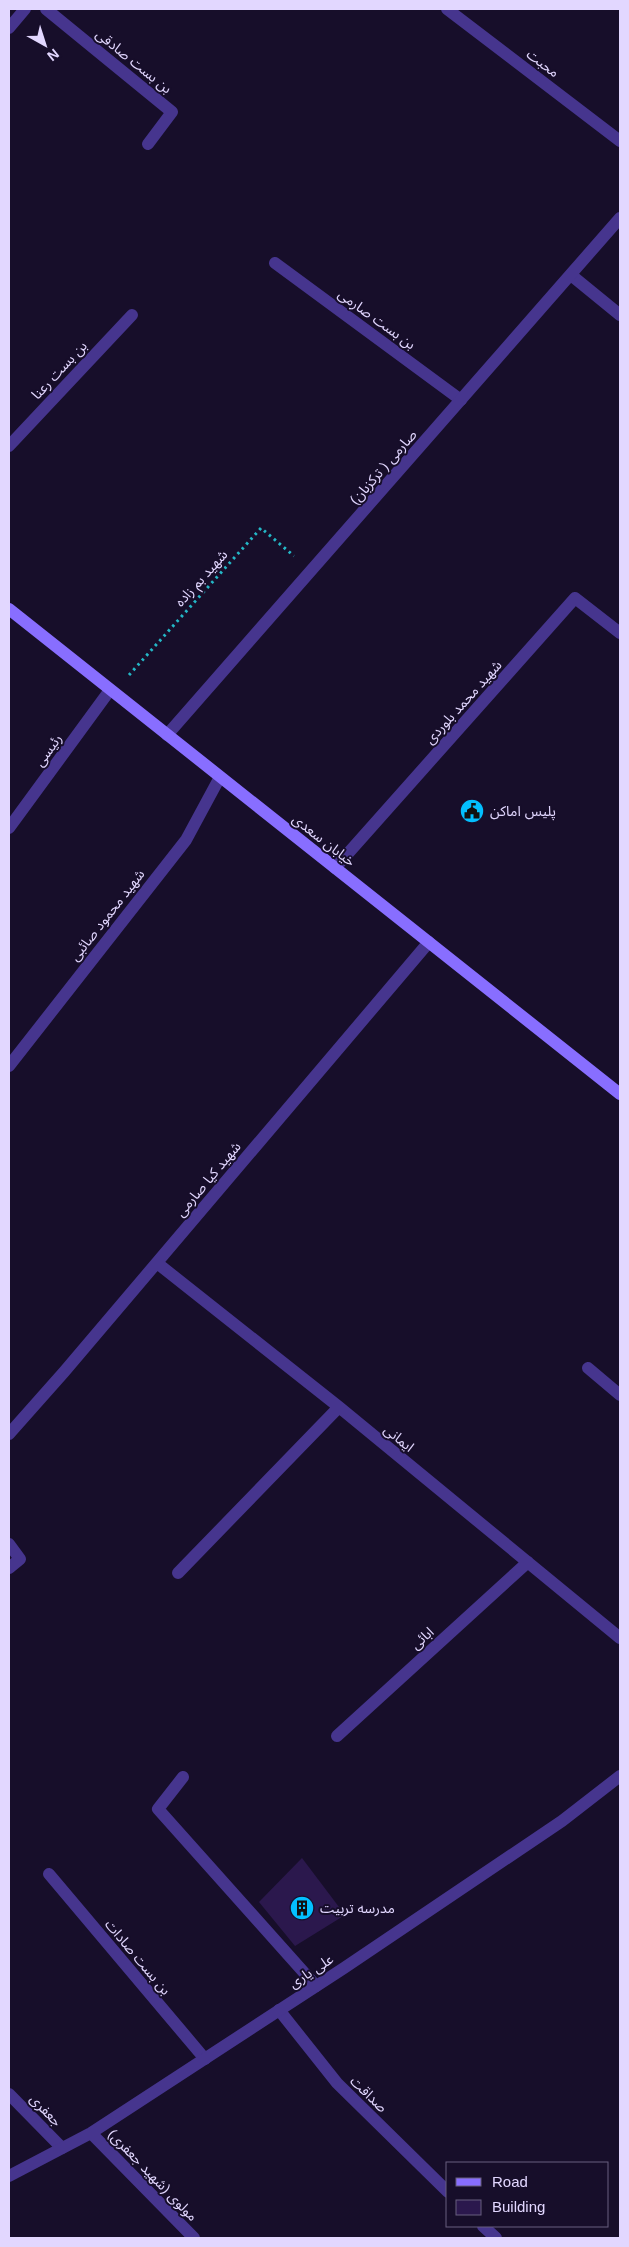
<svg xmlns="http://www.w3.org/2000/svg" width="629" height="2247" font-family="Arial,'Noto Sans Arabic',sans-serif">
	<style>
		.building { fill: #2b184d }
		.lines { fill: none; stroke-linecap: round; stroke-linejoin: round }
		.path { stroke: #24b7c6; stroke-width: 3; stroke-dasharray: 2.5 4; stroke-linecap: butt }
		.minor { stroke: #46358e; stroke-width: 12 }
		.tertiary { stroke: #46358e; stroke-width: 12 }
		.secondary { stroke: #886eff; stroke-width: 12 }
		.labels { text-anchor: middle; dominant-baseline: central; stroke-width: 4; stroke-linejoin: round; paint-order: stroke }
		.street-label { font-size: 14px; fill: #e2d7ff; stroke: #170e2a }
		.poi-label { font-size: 14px; fill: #e2d7ff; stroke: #170e2a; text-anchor: start }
	</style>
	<rect width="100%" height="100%" fill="#170e2a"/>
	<!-- building -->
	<path class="building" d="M 302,1858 L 345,1915 L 295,1946 L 259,1902 Z"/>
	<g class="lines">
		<!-- path -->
		<path class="path" d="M 129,675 L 261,528 L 294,556"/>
		<!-- minor -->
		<path class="minor" d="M 46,9 L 172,112 L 148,144
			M 447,9 L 620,141
			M 9,28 L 25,9
			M 275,263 L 461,400
			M 571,275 L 620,315
			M 9,446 L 132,315
			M 9,828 L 110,690
			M 335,868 L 575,598 L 620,633
			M 9,1066 L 186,840 L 220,777
			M 157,1263 L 339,1407 L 620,1638
			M 588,1368 L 620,1395
			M 9,1434 L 64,1372 L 429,942
			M 9,1544 L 20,1559 L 9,1568
			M 178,1573 L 339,1407
			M 337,1736 L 528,1562
			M 183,1777 L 158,1809 L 316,1986
			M 49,1874 L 205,2059
			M 279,2010 L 337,2083 L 448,2192
			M 9,2094 L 62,2148
			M 483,2226 L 496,2238"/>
		<!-- tertiary -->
		<path class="tertiary" d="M 167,735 L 620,218
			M 91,2133 L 194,2238
			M 9,2176 L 91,2133 L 344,1968 L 562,1821 L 620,1776"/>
		<!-- secondary -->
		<path class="secondary" d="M 9,609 L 620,1094"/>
	</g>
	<!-- icons -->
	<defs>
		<g id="civic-disc" transform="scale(1.25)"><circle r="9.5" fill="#03bfff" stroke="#170e2a"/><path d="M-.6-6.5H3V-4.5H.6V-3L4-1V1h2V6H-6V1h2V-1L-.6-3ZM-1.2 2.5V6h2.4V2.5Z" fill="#111"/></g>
		<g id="building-disc" transform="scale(1.25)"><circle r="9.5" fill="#03bfff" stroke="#170e2a"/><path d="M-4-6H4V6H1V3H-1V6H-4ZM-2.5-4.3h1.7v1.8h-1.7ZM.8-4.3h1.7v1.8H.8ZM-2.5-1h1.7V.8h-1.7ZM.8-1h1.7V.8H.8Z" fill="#111"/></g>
	</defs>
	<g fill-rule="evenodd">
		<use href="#civic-disc" x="472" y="811"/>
		<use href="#building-disc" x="302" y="1908"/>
	</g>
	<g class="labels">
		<!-- street labels -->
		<g class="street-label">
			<text transform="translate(134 61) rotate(39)">بن بست صادقی</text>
			<text transform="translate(543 63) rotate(37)">محبت</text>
			<text transform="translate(377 319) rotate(36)">بن بست صارمی</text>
			<text transform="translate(59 370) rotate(-47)">بن بست رعنا</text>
			<text transform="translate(383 467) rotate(-49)">صارمی ( ترکزبان)</text>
			<text transform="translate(201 578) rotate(-48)">شهید بم زاده</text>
			<text transform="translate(463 702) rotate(-48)">شهید محمد بلوردی</text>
			<text transform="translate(48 750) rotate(-54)">رئیسی</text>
			<text transform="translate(324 840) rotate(38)">خیابان سعدی</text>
			<text transform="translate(107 915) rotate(-52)">شهید محمود صائبی</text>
			<text transform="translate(208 1179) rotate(-50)">شهید کیا صارمی</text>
			<text transform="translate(399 1438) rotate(39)">ایمانی</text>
			<text transform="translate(422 1638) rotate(-42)">ابائی</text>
			<text transform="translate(138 1957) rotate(50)">بن بست صادات</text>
			<text transform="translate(311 1971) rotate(-33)">علی یاری</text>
			<text transform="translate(369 2094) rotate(44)">صداقت</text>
			<text transform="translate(46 2110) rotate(46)">جعفری</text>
			<text transform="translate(153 2175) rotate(46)">مولوی (شهید جعفری)</text>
		</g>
		<!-- poi labels -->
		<g class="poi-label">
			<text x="490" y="811">پلیس اماکن</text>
			<text x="320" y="1908">مدرسه تربیت</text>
		</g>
	</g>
	<!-- border -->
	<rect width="629" height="2247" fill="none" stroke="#e2d7ff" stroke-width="20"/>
	<!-- legend -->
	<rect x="446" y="2162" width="162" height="65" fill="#170e2a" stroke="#685e7f"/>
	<rect x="456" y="2178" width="25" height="8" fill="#886eff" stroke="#685e7f"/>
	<text x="492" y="2187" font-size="15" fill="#e2d7ff">Road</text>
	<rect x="456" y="2200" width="25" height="15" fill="#2b184d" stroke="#685e7f"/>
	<text x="492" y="2212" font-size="15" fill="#e2d7ff">Building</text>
	<!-- north arrow -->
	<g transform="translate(45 45) rotate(141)" stroke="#170e2a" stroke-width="4" paint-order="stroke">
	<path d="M0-4L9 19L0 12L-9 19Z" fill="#e2d7ff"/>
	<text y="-8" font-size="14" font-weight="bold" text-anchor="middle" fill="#e2d7ff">N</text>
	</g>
</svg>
